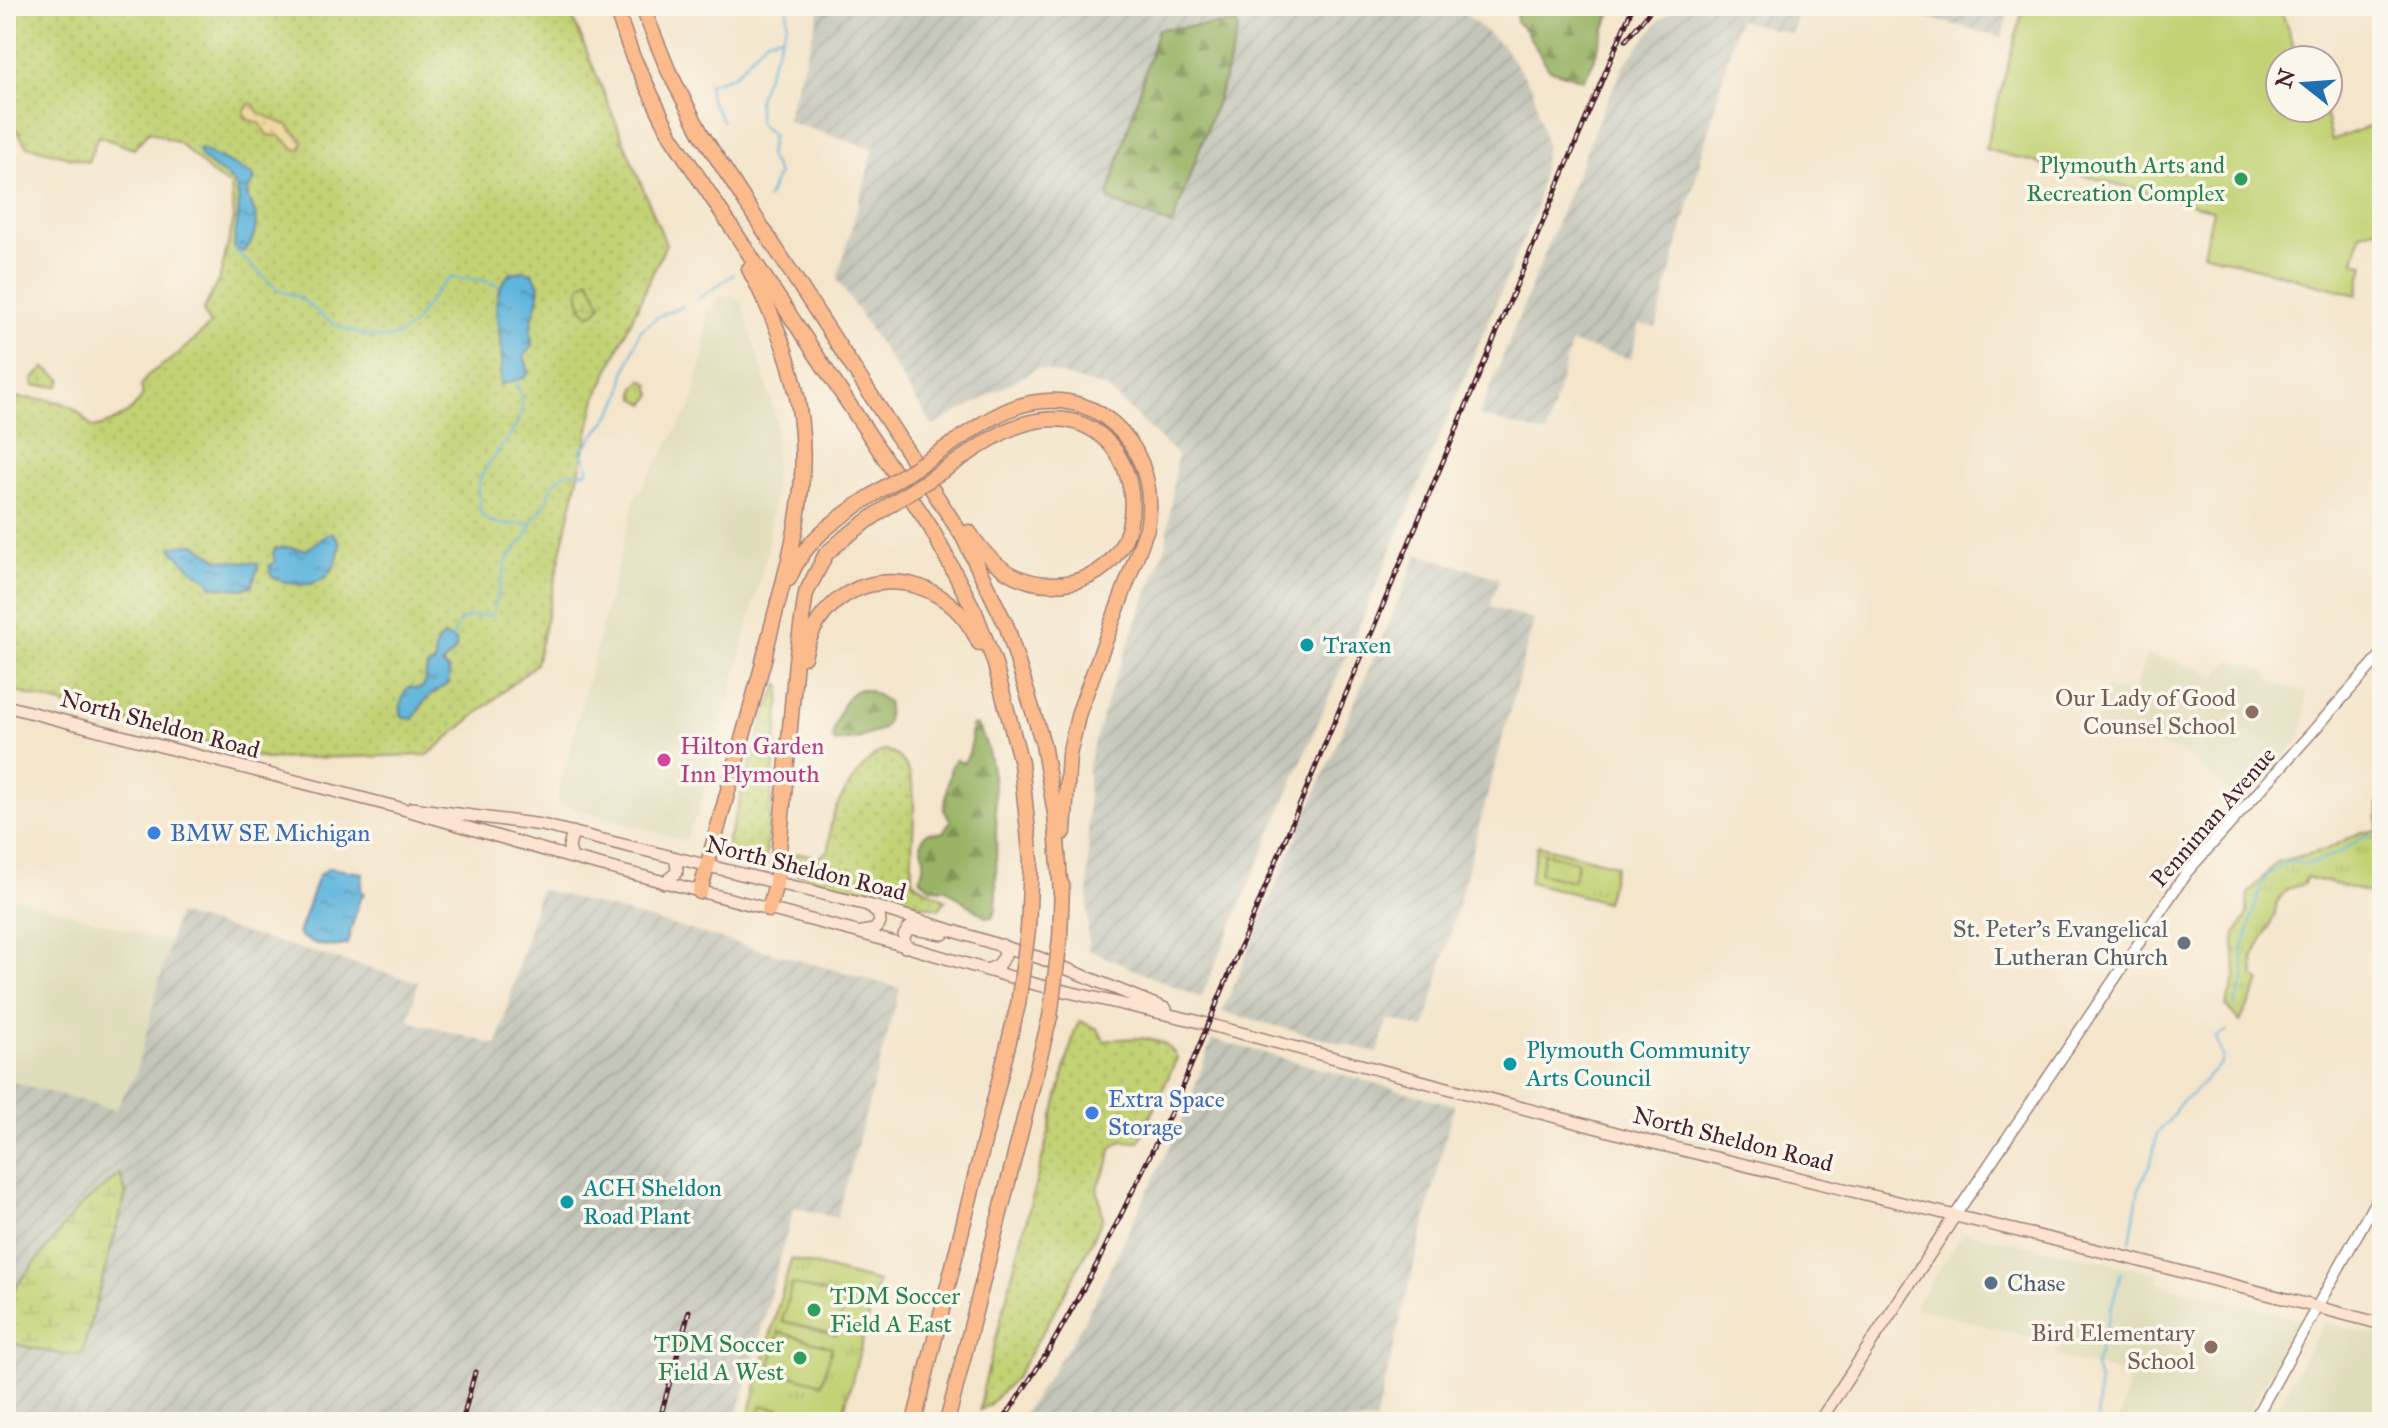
<svg xmlns="http://www.w3.org/2000/svg" width="2388" height="1428" font-family="'IM FELL Great Primer',serif">
	<style>
		.built { fill: #e0ddbb }
		.industrial { fill: url(#industrial-furrows) }
		.grass { fill: url(#grass-dots); stroke: #867850; stroke-width: 2 }
		.forest { fill: url(#forest-firs); stroke: #726a48; stroke-width: 2 }
		.wetland { fill: url(#wetland-marsh); stroke: #867850; stroke-width: 2 }
		.sand { fill: url(#sand-dots); stroke: #9c7c64; stroke-width: 2 }
		.park { fill: url(#park-tufts); stroke: #867850; stroke-width: 2 }
		.pitch { fill: #c2d275; stroke: #867850; stroke-width: 2 }
		.water { fill: url(#water-ripples); stroke: #566a84; stroke-width: 2 }
		.lines { fill: none; stroke-linecap: round; stroke-linejoin: round }
		.stream { stroke: #61b5dd; stroke-width: 2 }
		.tertiary-casing { stroke: #9f827b; stroke-width: 13 }
		.secondary-casing { stroke: #9f827b; stroke-width: 14 }
		.motorway-casing { stroke: #9f827b; stroke-width: 17 }
		.tertiary { stroke: #fff; stroke-width: 10 }
		.secondary { stroke: #fde4d1; stroke-width: 11 }
		.motorway { stroke: #fbbb8c; stroke-width: 14 }
		.rail-casing { stroke: #4a1f2b; stroke-width: 5 }
		.rail { stroke: #fbf7ec; stroke-width: 2; stroke-dasharray: 6; stroke-linecap: butt }
		.motorway-bridge-casing { stroke: #9f827b; stroke-width: 17; stroke-linecap: butt }
		.motorway-bridge { stroke: #fbbb8c; stroke-width: 14 }
		.leisure-dot { fill: #2e9e5b; stroke: #fbf7ec; stroke-width: 3 }
		.culture-dot { fill: #0f9aa8; stroke: #fbf7ec; stroke-width: 3 }
		.education-dot { fill: #8d6e63; stroke: #fbf7ec; stroke-width: 3 }
		.hotel-dot { fill: #d1479c; stroke: #fbf7ec; stroke-width: 3 }
		.shop-dot { fill: #3f7fe0; stroke: #fbf7ec; stroke-width: 3 }
		.worship-dot { fill: #6b7280; stroke: #fbf7ec; stroke-width: 3 }
		.service-dot { fill: #5c6f8a; stroke: #fbf7ec; stroke-width: 3 }
		.labels { text-anchor: middle; dominant-baseline: central; stroke-width: 7; stroke-linejoin: round; paint-order: stroke }
		.leisure-label { font-size: 24px; fill: #27864d; stroke: #fbf7ec; text-anchor: end }
		.culture-label { font-size: 24px; fill: #0d838f; stroke: #fbf7ec; text-anchor: start }
		.education-label { font-size: 24px; fill: #785e54; stroke: #fbf7ec; text-anchor: end }
		.street-label { font-size: 24px; fill: #4a1f2b; stroke: #fbf7ec }
		.hotel-label { font-size: 24px; fill: #b23c85; stroke: #fbf7ec; text-anchor: start }
		.shop-label { font-size: 24px; fill: #366cbe; stroke: #fbf7ec; text-anchor: start }
		.worship-label { font-size: 24px; fill: #5b616d; stroke: #fbf7ec; text-anchor: end }
		.service-label { font-size: 24px; fill: #4e5e75; stroke: #fbf7ec; text-anchor: start }
	</style>
	<defs>
		<pattern id="industrial-furrows" width="10" height="10" patternUnits="userSpaceOnUse" patternTransform="scale(2)"><rect width="10" height="10" fill="#c4c6b9"/><path d="M-1 1l2-2M0 10L10 0M9 11l2-2" fill="none" stroke="#aaaa9f"/></pattern>
		<pattern id="grass-dots" width="8" height="8" patternUnits="userSpaceOnUse" patternTransform="scale(2)"><rect width="8" height="8" fill="#c2d275"/><path d="M2 2h.1M6 6h.1" fill="none" stroke="#a8b465" stroke-width="1.8" stroke-linecap="round"/></pattern>
		<pattern id="forest-firs" width="22" height="20" patternUnits="userSpaceOnUse" patternTransform="scale(2)"><rect width="22" height="20" fill="#99b466"/><path d="M5 1l3.5 6h-7zM16 11l3.5 6h-7z" fill="#7f9254"/></pattern>
		<pattern id="wetland-marsh" width="20" height="14" patternUnits="userSpaceOnUse" patternTransform="scale(2)"><rect width="20" height="14" fill="#c2d275"/><path d="M1 5h8M5 5V1M11 12h8M15 12V8" fill="none" stroke="#a8b465"/></pattern>
		<pattern id="sand-dots" width="8" height="8" patternUnits="userSpaceOnUse" patternTransform="scale(2)"><rect width="8" height="8" fill="#eeda9e"/><path d="M2 2h.1M6 6h.1" fill="none" stroke="#cebb88" stroke-width="1.8" stroke-linecap="round"/></pattern>
		<pattern id="park-tufts" width="24" height="20" patternUnits="userSpaceOnUse" patternTransform="scale(2)"><rect width="24" height="20" fill="#c2d275"/><path d="M3 7l-1-3M5 7V3M7 7l1-3M15 17l-1-3M17 17v-4M19 17l1-3" fill="none" stroke="#a8b465"/></pattern>
		<pattern id="water-ripples" width="26" height="14" patternUnits="userSpaceOnUse" patternTransform="scale(2)"><rect width="26" height="14" fill="#61b5dd"/><path d="M2 4q2-2 4 0t4 0M15 11q2-2 4 0t4 0" fill="none" stroke="#5293b3"/></pattern>
	</defs>
	<rect width="100%" height="100%" fill="#fbf7ec"/>
	<filter id="ink" filterUnits="userSpaceOnUse"><feTurbulence type="fractalNoise" baseFrequency=".0125" numOctaves="2"/><feDisplacementMap in="SourceGraphic" scale="16" xChannelSelector="R" yChannelSelector="G"/><feConvolveMatrix kernelMatrix="1 2 1 2 8 2 1 2 1" color-interpolation-filters="sRGB"/></filter>
	<filter id="wash" filterUnits="userSpaceOnUse"><feTurbulence type="fractalNoise" baseFrequency=".006" numOctaves="4" result="noise"/><feDisplacementMap in="SourceGraphic" scale="32" xChannelSelector="R" yChannelSelector="G"/><feGaussianBlur stdDeviation="1.8" result="paint"/><feColorMatrix in="noise" values="0 0 0 0 0 0 0 0 0 0 0 0 0 0 0 0 0 1.4 0 .05"/><feComposite in="paint" operator="in"/></filter>
	<g filter="url(#wash)">
		<rect width="100%" height="100%" fill="#f4e5cb"/>
		<!-- built -->
		<path class="built" d="M 730,295 L 742,302 L 776,417 L 774,494 L 767,554 L 700,808 L 685,841 L 556,803 L 635,498 L 692,405 L 703,356 L 707,313 L 719,297 Z
			M 2146,654 L 2205,670 L 2216,678 L 2230,660 L 2268,671 L 2267,675 L 2275,684 L 2306,692 L 2304,721 L 2300,741 L 2242,803 L 2184,752 L 2094,727 L 2105,687 L 2134,694 Z
			M 6,895 L 170,942 L 135,1076 L 115,1110 L 6,1080 Z
			M 1964,1232 L 2157,1273 L 2156,1283 L 2300,1319 L 2242,1422 L 2119,1422 L 2130,1375 L 2055,1356 L 2058,1345 L 1914,1307 Z
			M 2323,1322 L 2382,1337 L 2382,1422 L 2270,1422 Z"/>
		<!-- industrial -->
		<path class="industrial" d="M 821,6 L 1456,6 L 1503,46 L 1533,89 L 1546,146 L 1536,209 L 1201,998 L 1088,950 L 1088,764 L 1108,697 L 1166,545 L 1177,455 L 1108,389 L 1038,368 L 933,426 L 837,279 L 874,149 L 786,121 Z
			M 1678,6 L 1800,6 L 1792,34 L 1738,20 L 1656,327 L 1639,324 L 1631,359 L 1571,343 L 1546,434 L 1479,416 L 1602,111 L 1624,65 L 1658,22 Z
			M 1881,6 L 2010,6 L 2002,37 Z
			M 1418,554 L 1499,578 L 1490,607 L 1534,620 L 1425,1029 L 1388,1019 L 1378,1053 L 1222,1012 Z
			M 540,889 L 900,988 L 837,1218 L 794,1207 L 736,1422 L 6,1422 L 6,1080 L 115,1110 L 135,1076 L 177,914 L 418,982 L 409,1021 L 497,1045 Z
			M 1212,1039 L 1454,1105 L 1375,1422 L 1018,1422 L 1075,1337 L 1098,1294 L 1185,1114 Z"/>
		<!-- grass -->
		<path class="grass" d="M 6,6 L 568,6 L 666,244 L 596,398 L 536,664 L 428,755 L 266,759 L 6,689 L 6,397 C 28,400 58,396 76,410 C 83,415 86,423 94,428 C 114,423 133,413 143,395 L 141,386 L 148,375 L 176,356 L 210,325 L 203,311 L 220,277 L 234,218 L 231,186 L 216,177 L 179,143 L 149,131 L 134,149 L 98,136 L 88,162 L 27,146 L 6,115 Z
			M 45,368 L 62,379 L 59,386 L 34,386 L 33,379 Z
			M 642,380 L 649,384 L 652,396 L 645,404 L 635,398 L 635,388 Z
			M 779,684 L 781,686 L 765,866 L 763,867 L 724,858 L 723,856 L 768,707 Z
			M 886,750 C 893,753 902,758 906,766 C 922,792 908,850 913,882 L 946,900 L 939,909 L 798,875 L 792,870 L 795,854 L 802,853 L 818,858 L 829,850 C 830,837 829,824 834,812 C 841,796 869,752 886,750 Z
			M 1080,1021 L 1098,1029 L 1104,1041 C 1128,1038 1164,1032 1177,1058 L 1139,1142 L 1122,1141 L 1111,1148 L 1109,1163 L 1097,1187 L 1103,1217 L 1094,1237 L 1059,1304 L 1016,1377 L 989,1405 L 980,1410 L 983,1389 L 1075,1030 Z"/>
		<!-- forest -->
		<path class="forest" d="M 1516,6 L 1613,6 L 1592,65 L 1583,80 L 1549,69 L 1525,30 L 1516,21 Z
			M 1236,23 L 1238,30 L 1222,87 L 1172,225 L 1110,201 L 1108,198 L 1109,192 L 1158,29 Z
			M 860,689 L 870,691 L 888,702 L 887,722 L 883,729 L 860,738 L 835,742 L 832,737 C 837,719 842,695 860,689 Z
			M 976,725 C 1003,757 995,866 996,909 L 992,917 L 986,917 L 946,889 L 932,888 L 920,879 C 921,873 925,864 924,858 C 922,846 917,841 929,832 L 942,833 L 951,821 L 944,810 L 951,766 L 956,759 L 963,763 C 973,752 971,740 971,726 Z"/>
		<!-- wetland -->
		<path class="wetland" d="M 589,279 L 601,304 L 597,311 L 590,314 C 581,310 576,294 581,285 Z
			M 120,1174 L 126,1194 L 82,1354 L 65,1355 L 6,1342 L 6,1300 L 77,1209 Z"/>
		<!-- sand -->
		<path class="sand" d="M 249,104 L 253,104 L 259,113 L 289,126 L 303,141 L 301,150 L 295,149 L 280,136 L 267,135 L 261,124 L 247,119 L 244,113 Z"/>
		<!-- park -->
		<path class="park" d="M 2382,794 L 2382,896 L 2306,877 L 2304,884 L 2287,889 L 2277,902 L 2274,917 L 2253,958 L 2254,977 L 2260,981 L 2240,1022 L 2226,1006 L 2236,975 L 2234,938 L 2247,914 L 2248,894 L 2277,862 L 2325,850 L 2361,832 L 2378,831 L 2378,806 Z
			M 1538,845 L 1616,865 L 1606,902 L 1529,882 Z
			M 791,1259 L 878,1282 L 842,1418 L 825,1414 L 823,1422 L 747,1422 Z"/>
		<!-- pitch -->
		<path class="pitch" d="M 2024,6 L 2280,6 L 2298,60 L 2280,60 L 2280,108 L 2324,108 L 2332,140 L 2382,122 L 2382,231 L 2374,229 L 2361,233 L 2354,262 L 2364,264 L 2357,295 L 2203,253 L 2213,210 L 1985,149 Z
			M 1544,853 L 1578,862 L 1573,881 L 1540,873 Z
			M 792,1284 L 846,1299 L 836,1335 L 782,1321 Z
			M 779,1332 L 832,1347 L 822,1384 L 769,1369 Z
			M 762,1405 L 815,1419 L 814,1422 L 757,1422 Z"/>
		<!-- water -->
		<path class="water" d="M 201,149 L 253,175 L 255,180 C 253,182 248,189 248,191 C 246,199 251,204 254,210 C 259,223 254,244 243,252 L 234,247 C 235,228 242,209 237,190 C 232,171 203,169 198,150 Z
			M 525,271 L 532,273 C 547,291 534,307 531,326 C 530,333 532,341 532,347 L 524,356 L 529,372 L 525,377 L 500,385 C 499,377 502,368 502,360 C 503,328 484,302 510,273 Z
			M 332,532 L 340,542 C 337,586 307,592 272,577 L 269,566 L 275,562 L 273,553 L 275,549 L 285,547 L 306,550 Z
			M 187,544 L 195,544 L 219,560 L 257,563 L 258,568 L 252,585 L 243,589 L 211,586 L 209,580 L 195,572 L 172,550 L 171,547 Z
			M 445,636 L 456,641 C 459,654 447,656 442,665 L 449,670 L 449,683 L 427,698 L 413,719 L 403,718 C 398,709 402,695 409,687 L 418,689 L 424,686 L 427,667 L 435,663 C 435,651 433,642 445,636 Z
			M 329,868 L 363,873 L 361,890 L 364,894 L 359,901 L 347,944 C 333,950 309,944 298,934 L 318,876 Z"/>
		<g class="lines">
			<!-- stream -->
			<path class="stream" d="M 723,121 L 710,100 L 708,84 L 733,76 L 767,39 L 782,36
				M 767,199 L 778,174 L 769,156 L 772,135 L 758,122 L 758,98 L 787,24 L 788,6
				M 237,246 L 236,251 L 278,290 L 299,297 L 326,319 L 338,326 L 365,336 L 382,338 L 397,336 L 412,326 L 436,291 L 450,278 L 482,280 L 500,286
				M 698,299 L 734,274
				M 515,381 C 538,421 497,444 482,475 C 476,486 478,494 480,505 C 480,513 481,516 488,520 C 501,527 518,523 532,524
				M 570,472 L 582,473 L 588,471 L 587,463 L 581,451 C 595,434 627,401 623,379 L 640,331 L 659,316 L 683,306
				M 452,640 L 459,622 L 471,616 L 492,616 L 507,560 L 525,538 L 536,516 L 544,507 L 552,484 L 567,472
				M 2260,888 L 2268,875 L 2285,863 L 2315,863 L 2344,850 L 2365,835 L 2382,840
				M 2234,1007 L 2245,978 L 2242,953 L 2259,893
				M 2130,1241 L 2139,1188 L 2151,1163 L 2157,1134 L 2171,1118 L 2181,1101 L 2191,1095 L 2221,1063 L 2222,1056 L 2216,1037 L 2228,1030
				M 2097,1422 L 2099,1381 L 2095,1367 L 2121,1273"/>
		</g>
	</g>
	<g filter="url(#ink)">
		<g class="lines">
			<!-- tertiary casing -->
			<g class="tertiary-casing">
				<path id="tertiary" d="M 1954,1217 L 2186,873 L 2382,654
					M 2253,1422 L 2382,1190"/>
			</g>
			<!-- secondary casing -->
			<g class="secondary-casing">
				<path id="secondary" d="M 6,706 L 396,807 L 572,858 L 857,932 L 1038,985 L 1192,1020 L 1654,1143 L 2125,1257 L 2382,1324
					M 412,808 L 542,825 L 880,908 L 1040,958 L 1166,1009
					M 572,858 L 569,847 L 573,832
					M 664,883 L 677,872 L 676,858
					M 862,932 L 874,930 L 880,923 L 879,915 L 870,907
					M 905,947 L 904,936 L 909,928 L 943,934
					M 987,970 L 998,965 L 1005,956 L 1002,945
					M 1819,1422 L 1954,1217"/>
			</g>
			<!-- motorway casing -->
			<g class="motorway-casing">
				<path id="motorway" d="M 615,6 L 632,55 L 671,136 L 931,528 L 975,612 L 994,661 L 1021,763 L 1031,861 L 1028,930
					M 642,6 L 668,70 L 702,135 L 963,537 L 1007,627 L 1043,744 L 1055,813 L 1061,894
					M 749,269 C 790,346 812,417 799,506 C 792,558 775,610 763,662
					M 938,453 C 967,435 996,410 1030,403 C 1106,387 1161,456 1147,528 L 1079,712 L 1069,755 L 1064,832
					M 947,468 C 972,452 998,431 1027,423 C 1149,391 1173,582 1053,584 C 1016,585 988,562 969,532
					M 789,579 C 806,535 845,514 882,489
					M 804,657 C 824,563 941,557 979,643
					M 700,892 L 765,656
					M 769,910 L 776,883 L 796,661 L 806,593 L 826,554 L 844,538 L 891,504
					M 1060,939 L 1062,885
					M 914,1422 L 1018,1005
					M 947,1422 L 1050,1017"/>
			</g>
			<!-- tertiary -->
			<use href="#tertiary" class="tertiary"/>
			<!-- secondary -->
			<use href="#secondary" class="secondary"/>
			<!-- motorway -->
			<use href="#motorway" class="motorway"/>
			<!-- rail casing -->
			<g class="rail-casing">
				<path id="rail" d="M 1626,40 L 1654,6
					M 462,1422 L 475,1372
					M 659,1422 L 689,1311
					M 1002,1422 L 1049,1350 L 1097,1264 L 1174,1106 L 1633,6"/>
			</g>
			<!-- rail -->
			<use href="#rail" class="rail"/>
			<!-- motorway-bridge casing -->
			<g class="motorway-bridge-casing">
				<path id="motorway-bridge" d="M 882,489 L 938,453
					M 891,504 L 947,468
					M 1018,1005 L 1028,930
					M 1050,1017 L 1060,939"/>
			</g>
			<!-- motorway-bridge -->
			<use href="#motorway-bridge" class="motorway-bridge"/>
		</g>
	</g>
	<!-- markers -->
	<g class="leisure-dot">
		<circle cx="2241" cy="179" r="8"/>
		<circle cx="814" cy="1310" r="8"/>
		<circle cx="800" cy="1358" r="8"/>
	</g>
	<g class="culture-dot">
		<circle cx="1307" cy="645" r="8"/>
		<circle cx="1510" cy="1064" r="8"/>
		<circle cx="567" cy="1202" r="8"/>
	</g>
	<g class="education-dot">
		<circle cx="2252" cy="712" r="8"/>
		<circle cx="2211" cy="1347" r="8"/>
	</g>
	<circle class="hotel-dot" cx="664" cy="760" r="8"/>
	<g class="shop-dot">
		<circle cx="154" cy="833" r="8"/>
		<circle cx="1092" cy="1113" r="8"/>
	</g>
	<circle class="worship-dot" cx="2184" cy="943" r="8"/>
	<circle class="service-dot" cx="1991" cy="1283" r="8"/>
	<g class="labels">
		<!-- leisure labels -->
		<g class="leisure-label">
			<text x="2225" y="165">Plymouth Arts and<tspan x="2225" dy="28">Recreation Complex</tspan></text>
			<text x="830" y="1296" text-anchor="start">TDM Soccer<tspan x="830" dy="28">Field A East</tspan></text>
			<text x="784" y="1344">TDM Soccer<tspan x="784" dy="28">Field A West</tspan></text>
		</g>
		<!-- culture labels -->
		<g class="culture-label">
			<text x="1323" y="645">Traxen</text>
			<text x="1526" y="1050">Plymouth Community<tspan x="1526" dy="28">Arts Council</tspan></text>
			<text x="583" y="1188">ACH Sheldon<tspan x="583" dy="28">Road Plant</tspan></text>
		</g>
		<!-- education labels -->
		<g class="education-label">
			<text x="2236" y="698">Our Lady of Good<tspan x="2236" dy="28">Counsel School</tspan></text>
			<text x="2195" y="1333">Bird Elementary<tspan x="2195" dy="28">School</tspan></text>
		</g>
		<!-- street labels -->
		<g class="street-label">
			<text transform="translate(160 724) rotate(15)">North Sheldon Road</text>
			<text transform="translate(2213 817) rotate(-49)">Penniman Avenue</text>
			<text transform="translate(806 868) rotate(14)">North Sheldon Road</text>
			<text transform="translate(1733 1139) rotate(14)">North Sheldon Road</text>
		</g>
		<!-- hotel labels -->
		<g class="hotel-label">
			<text x="680" y="746">Hilton Garden<tspan x="680" dy="28">Inn Plymouth</tspan></text>
		</g>
		<!-- shop labels -->
		<g class="shop-label">
			<text x="170" y="833">BMW SE Michigan</text>
			<text x="1108" y="1099">Extra Space<tspan x="1108" dy="28">Storage</tspan></text>
		</g>
		<!-- worship labels -->
		<g class="worship-label">
			<text x="2168" y="929">St. Peter's Evangelical<tspan x="2168" dy="28">Lutheran Church</tspan></text>
		</g>
		<!-- service labels -->
		<g class="service-label">
			<text x="2007" y="1283">Chase</text>
		</g>
	</g>
	<!-- margin -->
	<rect width="2388" height="1428" fill="none" stroke="#fbf7ec" stroke-width="32"/>
	<!-- north arrow -->
	<g transform="translate(2304 84) rotate(287)"><circle r="38" fill="#fbf7ec" stroke="#b4a19f" stroke-width="2"/>
	<path d="M0-6L14 30L0 20L-14 30Z" fill="#1f6fb2"/>
	<text y="-12" font-size="22" font-weight="bold" text-anchor="middle" fill="#4a1f2b">N</text>
	</g>
</svg>
